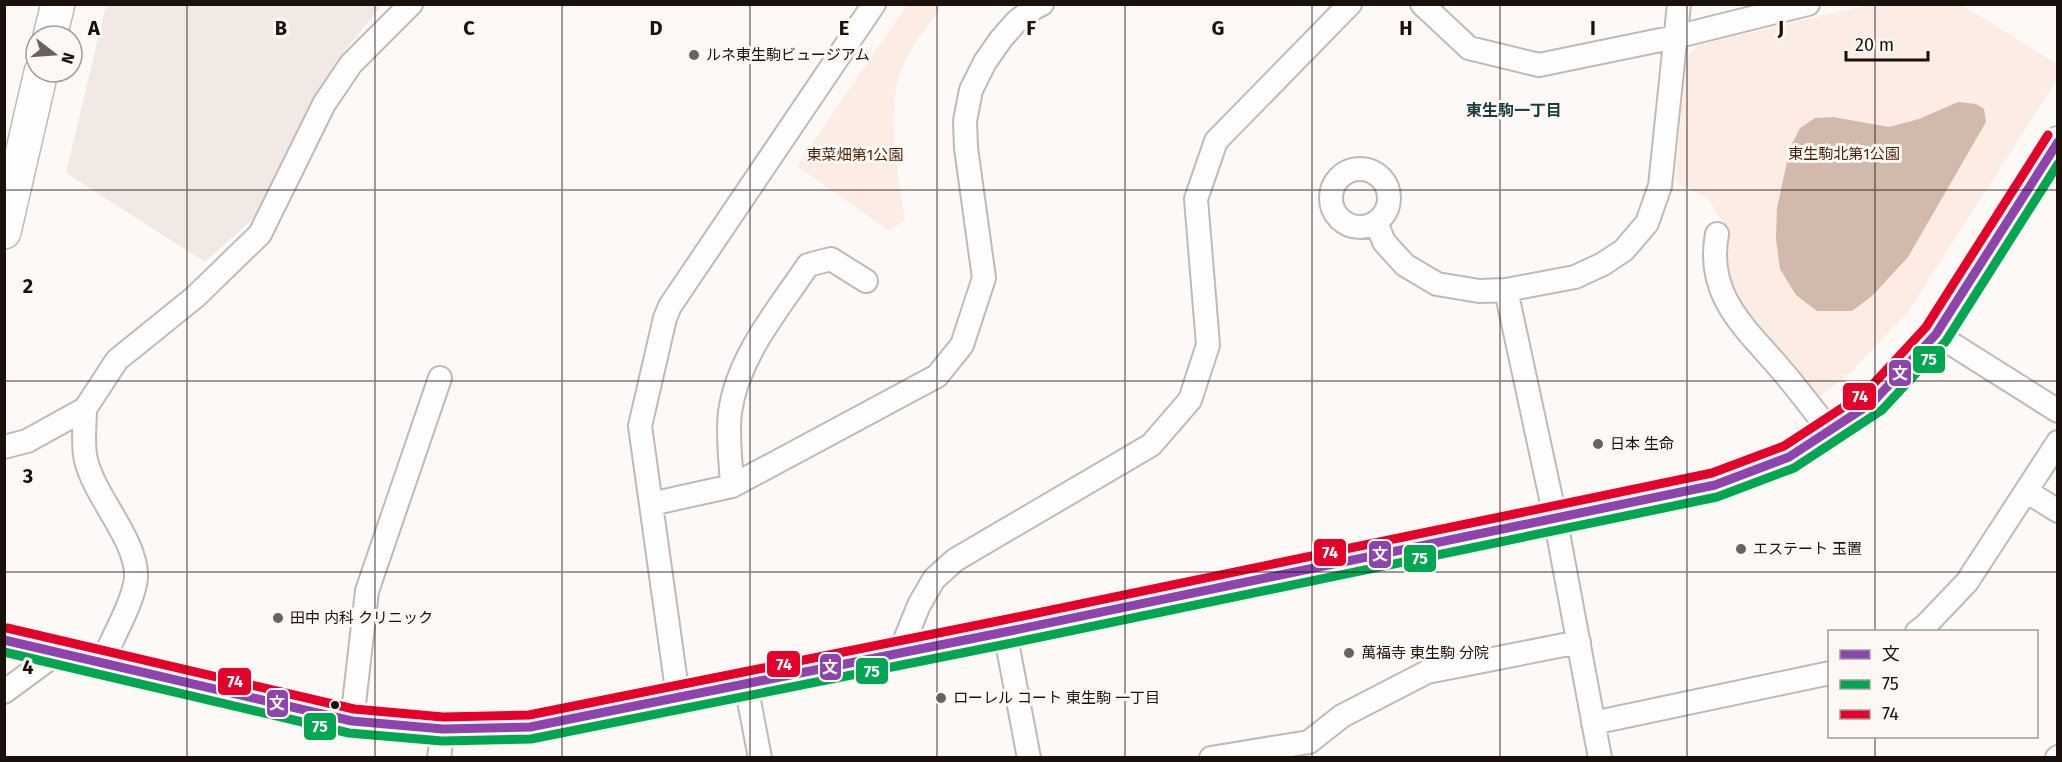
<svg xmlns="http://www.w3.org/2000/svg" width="2062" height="762" font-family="'Fira Sans','Noto Sans JP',sans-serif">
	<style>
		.built { fill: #f2e9e4 }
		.green { fill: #fcece4 }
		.water { fill: #d1b9ab }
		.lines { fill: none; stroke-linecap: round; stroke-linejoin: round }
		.minor-casing { stroke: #c0bab7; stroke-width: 26 }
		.tertiary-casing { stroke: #c0bab7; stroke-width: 32 }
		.secondary-casing { stroke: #c0bab7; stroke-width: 36 }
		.minor { stroke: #fffefe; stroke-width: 22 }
		.tertiary { stroke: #fffefe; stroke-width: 28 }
		.secondary { stroke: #fffefe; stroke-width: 33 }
		.bus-1-casing { stroke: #fef8f5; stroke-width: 14 }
		.bus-2-casing { stroke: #fef8f5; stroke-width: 14 }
		.bus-3-casing { stroke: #fef8f5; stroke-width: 14 }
		.bus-1 { stroke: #8e44ad; stroke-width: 9 }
		.bus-2 { stroke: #00a651; stroke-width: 9 }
		.bus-3 { stroke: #e4002b; stroke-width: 9 }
		.grid { fill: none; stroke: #1a110c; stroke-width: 1.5; stroke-opacity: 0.55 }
		.poi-dot { fill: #69625e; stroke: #fef8f5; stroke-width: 2 }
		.bus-dot { fill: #1a110c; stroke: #fef8f5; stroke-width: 2 }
		.labels { text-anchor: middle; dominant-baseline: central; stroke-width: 6; stroke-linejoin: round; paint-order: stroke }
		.poi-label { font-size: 15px; fill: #1a110c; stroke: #fef8f5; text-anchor: start }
		.park-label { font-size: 15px; fill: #4b1f02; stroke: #fef8f5 }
		.neighbourhood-label { font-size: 16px; font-weight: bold; fill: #1b3d41; stroke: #fef8f5 }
		.grid-label { font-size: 20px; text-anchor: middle; font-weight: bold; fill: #1a110c; stroke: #fef8f5; stroke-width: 6; stroke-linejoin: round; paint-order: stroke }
		.line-badge { stroke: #fef8f5; stroke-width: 2 }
		.badge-label { font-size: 16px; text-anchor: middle; font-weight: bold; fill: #fff }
	</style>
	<rect width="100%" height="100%" fill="#fcf9f7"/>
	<!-- built -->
	<path class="built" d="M 106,5 L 382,5 L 344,52 L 305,112 L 257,215 L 205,262 L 66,173 Z"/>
	<!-- green -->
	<path class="green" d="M 907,5 L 943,5 C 930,23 914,42 904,62 C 884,104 898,176 905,221 L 888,230 L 797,166 Z
		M 1869,5 L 1962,5 L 2057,64 L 2057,80 L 1907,313 L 1850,373 L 1819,397 L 1746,312 L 1731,284 L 1727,263 L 1727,238 L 1722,221 L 1708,198 L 1675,182 L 1686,59 L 1697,45 Z"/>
	<!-- water -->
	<path class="water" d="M 1958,102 L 1976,104 L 1984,109 L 1986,122 L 1908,257 L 1872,296 L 1852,311 L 1817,311 L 1796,295 L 1780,269 L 1776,239 L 1777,208 L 1790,148 L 1800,128 L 1815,118 L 1833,117 L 1889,127 L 1919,119 Z"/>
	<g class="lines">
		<!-- minor casing -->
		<g class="minor-casing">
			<path id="minor" d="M 1422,4 L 1469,48 L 1539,65 L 1675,37 L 1808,4
				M1331 198a29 29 0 1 1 58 0a29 29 0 1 1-58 0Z
				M 1376,222 L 1384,242 L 1405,265 L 1437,284 L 1479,291 L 1506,290 L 1575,277 L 1603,264 L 1624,250 L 1647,223 L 1660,186 L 1679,4
				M 1717,234 C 1705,297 1747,329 1784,373 C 1800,392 1815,412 1830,431
				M 1506,290 L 1555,517 L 1600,758
				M 1936,334 L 2058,411
				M 85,409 C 85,425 82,444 86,460 C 95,498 138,541 136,578 C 134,601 111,641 101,664
				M 4,447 L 27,441 L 85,409 L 117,360 L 195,297 L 260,234 L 324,104 L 351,64 L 411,4
				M 732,486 C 731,462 727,436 730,412 C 738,356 778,310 808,265 L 831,259 L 866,281
				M 2026,491 L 2058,511
				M 651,504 L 732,486 L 937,376 L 962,345 L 984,278 L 966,148 L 965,121 L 971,90 L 985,62 L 1001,39 L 1016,22 L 1034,8 L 1042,4
				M 1005,632 L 1029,758
				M 1917,632 L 1926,625 L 1967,582 L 2058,442
				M 900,652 L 919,605 L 934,579 L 955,560 L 1151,445 L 1190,400 L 1208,345 L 1196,199 L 1216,141 L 1350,4
				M 746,685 L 760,758
				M 4,692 L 57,653
				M 678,697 L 640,426 L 665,318 L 670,306 L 874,4
				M 352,721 L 367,591 L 440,378
				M 1593,723 L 1830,673
				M 439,758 L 443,729
				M 1211,758 L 1309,742 L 1342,716 L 1427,672 L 1579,642
				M 2057,758 L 2058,757"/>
		</g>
		<!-- tertiary casing -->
		<g class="tertiary-casing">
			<path id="tertiary" d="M 4,640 L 352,721 L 443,729 L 530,727 L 1005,632 L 1715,485 L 1789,457 L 1873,402 L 1936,334 L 2058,141"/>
		</g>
		<!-- secondary casing -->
		<g class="secondary-casing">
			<path id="secondary" d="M 50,36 L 58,4
				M 4,232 L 41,72"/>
		</g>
		<!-- minor -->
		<use href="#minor" class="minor"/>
		<!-- tertiary -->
		<use href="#tertiary" class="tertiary"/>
		<!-- secondary -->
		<use href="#secondary" class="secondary"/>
		<!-- bus-1 casing -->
		<g class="bus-1-casing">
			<path id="bus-1" d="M 4,640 L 352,721 L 443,729 L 530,727 L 1005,632 L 1715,485 L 1789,457 L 1873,402 L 1936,334 L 2058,142"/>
		</g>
		<!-- bus-2 casing -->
		<g class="bus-2-casing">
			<path id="bus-2" d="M 4,652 L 349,733 L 442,741 L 531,739 L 1007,644 L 1717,497 L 1794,468 L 1882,410 L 1946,341 L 2058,164"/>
		</g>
		<!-- bus-3 casing -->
		<g class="bus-3-casing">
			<path id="bus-3" d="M 7,628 L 354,709 L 443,717 L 529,715 L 1003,620 L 1712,473 L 1784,446 L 1865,393 L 1926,327 L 2048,135"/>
		</g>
		<!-- bus-1 -->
		<use href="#bus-1" class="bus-1"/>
		<!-- bus-2 -->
		<use href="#bus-2" class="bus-2"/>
		<!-- bus-3 -->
		<use href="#bus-3" class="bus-3"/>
	</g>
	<!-- grid -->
	<path class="grid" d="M 187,4 L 187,758M 375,4 L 375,758M 562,4 L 562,758M 750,4 L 750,758M 937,4 L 937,758M 1125,4 L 1125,758M 1312,4 L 1312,758M 1500,4 L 1500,758M 1687,4 L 1687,758M 1875,4 L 1875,632M 4,190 L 2058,190M 4,381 L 2058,381M 4,572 L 2058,572M 1875,736 L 1875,758"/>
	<!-- markers -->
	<g class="poi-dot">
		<circle cx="694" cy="55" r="6"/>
		<circle cx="1598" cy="444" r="6"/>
		<circle cx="1741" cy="549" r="6"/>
		<circle cx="278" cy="618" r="6"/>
		<circle cx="1349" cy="653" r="6"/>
		<circle cx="941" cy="698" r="6"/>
	</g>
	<circle class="bus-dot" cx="335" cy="705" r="5"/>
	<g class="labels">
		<!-- poi labels -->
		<g class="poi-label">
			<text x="706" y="55">ルネ東生駒ビュージアム</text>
			<text x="1610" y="444">日本 生命</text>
			<text x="1753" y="549">エステート 玉置</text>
			<text x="290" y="618">田中 内科 クリニック</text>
			<text x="1361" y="653">萬福寺 東生駒 分院</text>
			<text x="953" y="698">ローレル コート 東生駒 一丁目</text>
		</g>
		<!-- park labels -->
		<g class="park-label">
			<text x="1844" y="154">東生駒北第1公園</text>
			<text x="855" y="155">東菜畑第1公園</text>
		</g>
		<!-- neighbourhood labels -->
		<g class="neighbourhood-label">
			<text x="1514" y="110">東生駒一丁目</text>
		</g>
	</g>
	<g class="grid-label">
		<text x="94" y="35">A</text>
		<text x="281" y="35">B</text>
		<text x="469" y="35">C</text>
		<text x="656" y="35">D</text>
		<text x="844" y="35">E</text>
		<text x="1031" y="35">F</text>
		<text x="1218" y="35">G</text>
		<text x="1406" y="35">H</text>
		<text x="1593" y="35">I</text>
		<text x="1781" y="35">J</text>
		<text x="28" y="293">2</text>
		<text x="28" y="483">3</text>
		<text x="28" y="674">4</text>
	</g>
	<g class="line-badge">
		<rect x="1912" y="345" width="34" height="29" rx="6" fill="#00a651"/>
		<rect x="1888" y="359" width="24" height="28" rx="6" fill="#8e44ad"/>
		<rect x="1842" y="382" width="35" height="29" rx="6" fill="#e4002b"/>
		<rect x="1313" y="538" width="34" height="29" rx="6" fill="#e4002b"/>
		<rect x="1368" y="540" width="24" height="29" rx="6" fill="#8e44ad"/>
		<rect x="1403" y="544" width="34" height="29" rx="6" fill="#00a651"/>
		<rect x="766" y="650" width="35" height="28" rx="6" fill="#e4002b"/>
		<rect x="819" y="653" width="23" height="28" rx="6" fill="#8e44ad"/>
		<rect x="855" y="657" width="34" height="28" rx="6" fill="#00a651"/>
		<rect x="217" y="667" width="35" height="29" rx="6" fill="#e4002b"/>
		<rect x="266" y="689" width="23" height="29" rx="6" fill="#8e44ad"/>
		<rect x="303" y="712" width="34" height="29" rx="6" fill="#00a651"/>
	</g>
	<g class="badge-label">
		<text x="1929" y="365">75</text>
		<text x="1900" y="379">文</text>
		<text x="1860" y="402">74</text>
		<text x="1330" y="558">74</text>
		<text x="1380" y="560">文</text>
		<text x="1420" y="564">75</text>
		<text x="784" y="670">74</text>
		<text x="830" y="673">文</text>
		<text x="872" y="677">75</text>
		<text x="235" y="687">74</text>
		<text x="277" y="709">文</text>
		<text x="320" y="732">75</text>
	</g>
	<!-- border -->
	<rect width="2062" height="762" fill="none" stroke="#1a110c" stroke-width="12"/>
	<!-- legend -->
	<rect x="1828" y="630" width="210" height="108" fill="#fef8f5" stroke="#a39c98" stroke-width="1.5"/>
	<rect x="1840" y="650" width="30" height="9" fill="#8e44ad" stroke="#a39c98" stroke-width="1.5"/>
	<text x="1882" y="660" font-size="18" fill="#1a110c">文</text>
	<rect x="1840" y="680" width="30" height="9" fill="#00a651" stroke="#a39c98" stroke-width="1.5"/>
	<text x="1882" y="690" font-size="18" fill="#1a110c">75</text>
	<rect x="1840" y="710" width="30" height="9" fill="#e4002b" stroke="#a39c98" stroke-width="1.5"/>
	<text x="1882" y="720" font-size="18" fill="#1a110c">74</text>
	<!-- north arrow -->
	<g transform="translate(54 54) rotate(107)"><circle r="28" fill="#fef8f5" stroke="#a39c98" stroke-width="1.5"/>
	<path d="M0-4.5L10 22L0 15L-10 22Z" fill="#69625e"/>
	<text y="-9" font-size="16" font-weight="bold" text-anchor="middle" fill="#1a110c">N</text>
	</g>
	<!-- scale -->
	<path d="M1846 51v9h82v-9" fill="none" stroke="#1a110c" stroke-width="3"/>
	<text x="1855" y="51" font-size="18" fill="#1a110c" stroke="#fef8f5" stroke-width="4.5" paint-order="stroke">20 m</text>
</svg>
